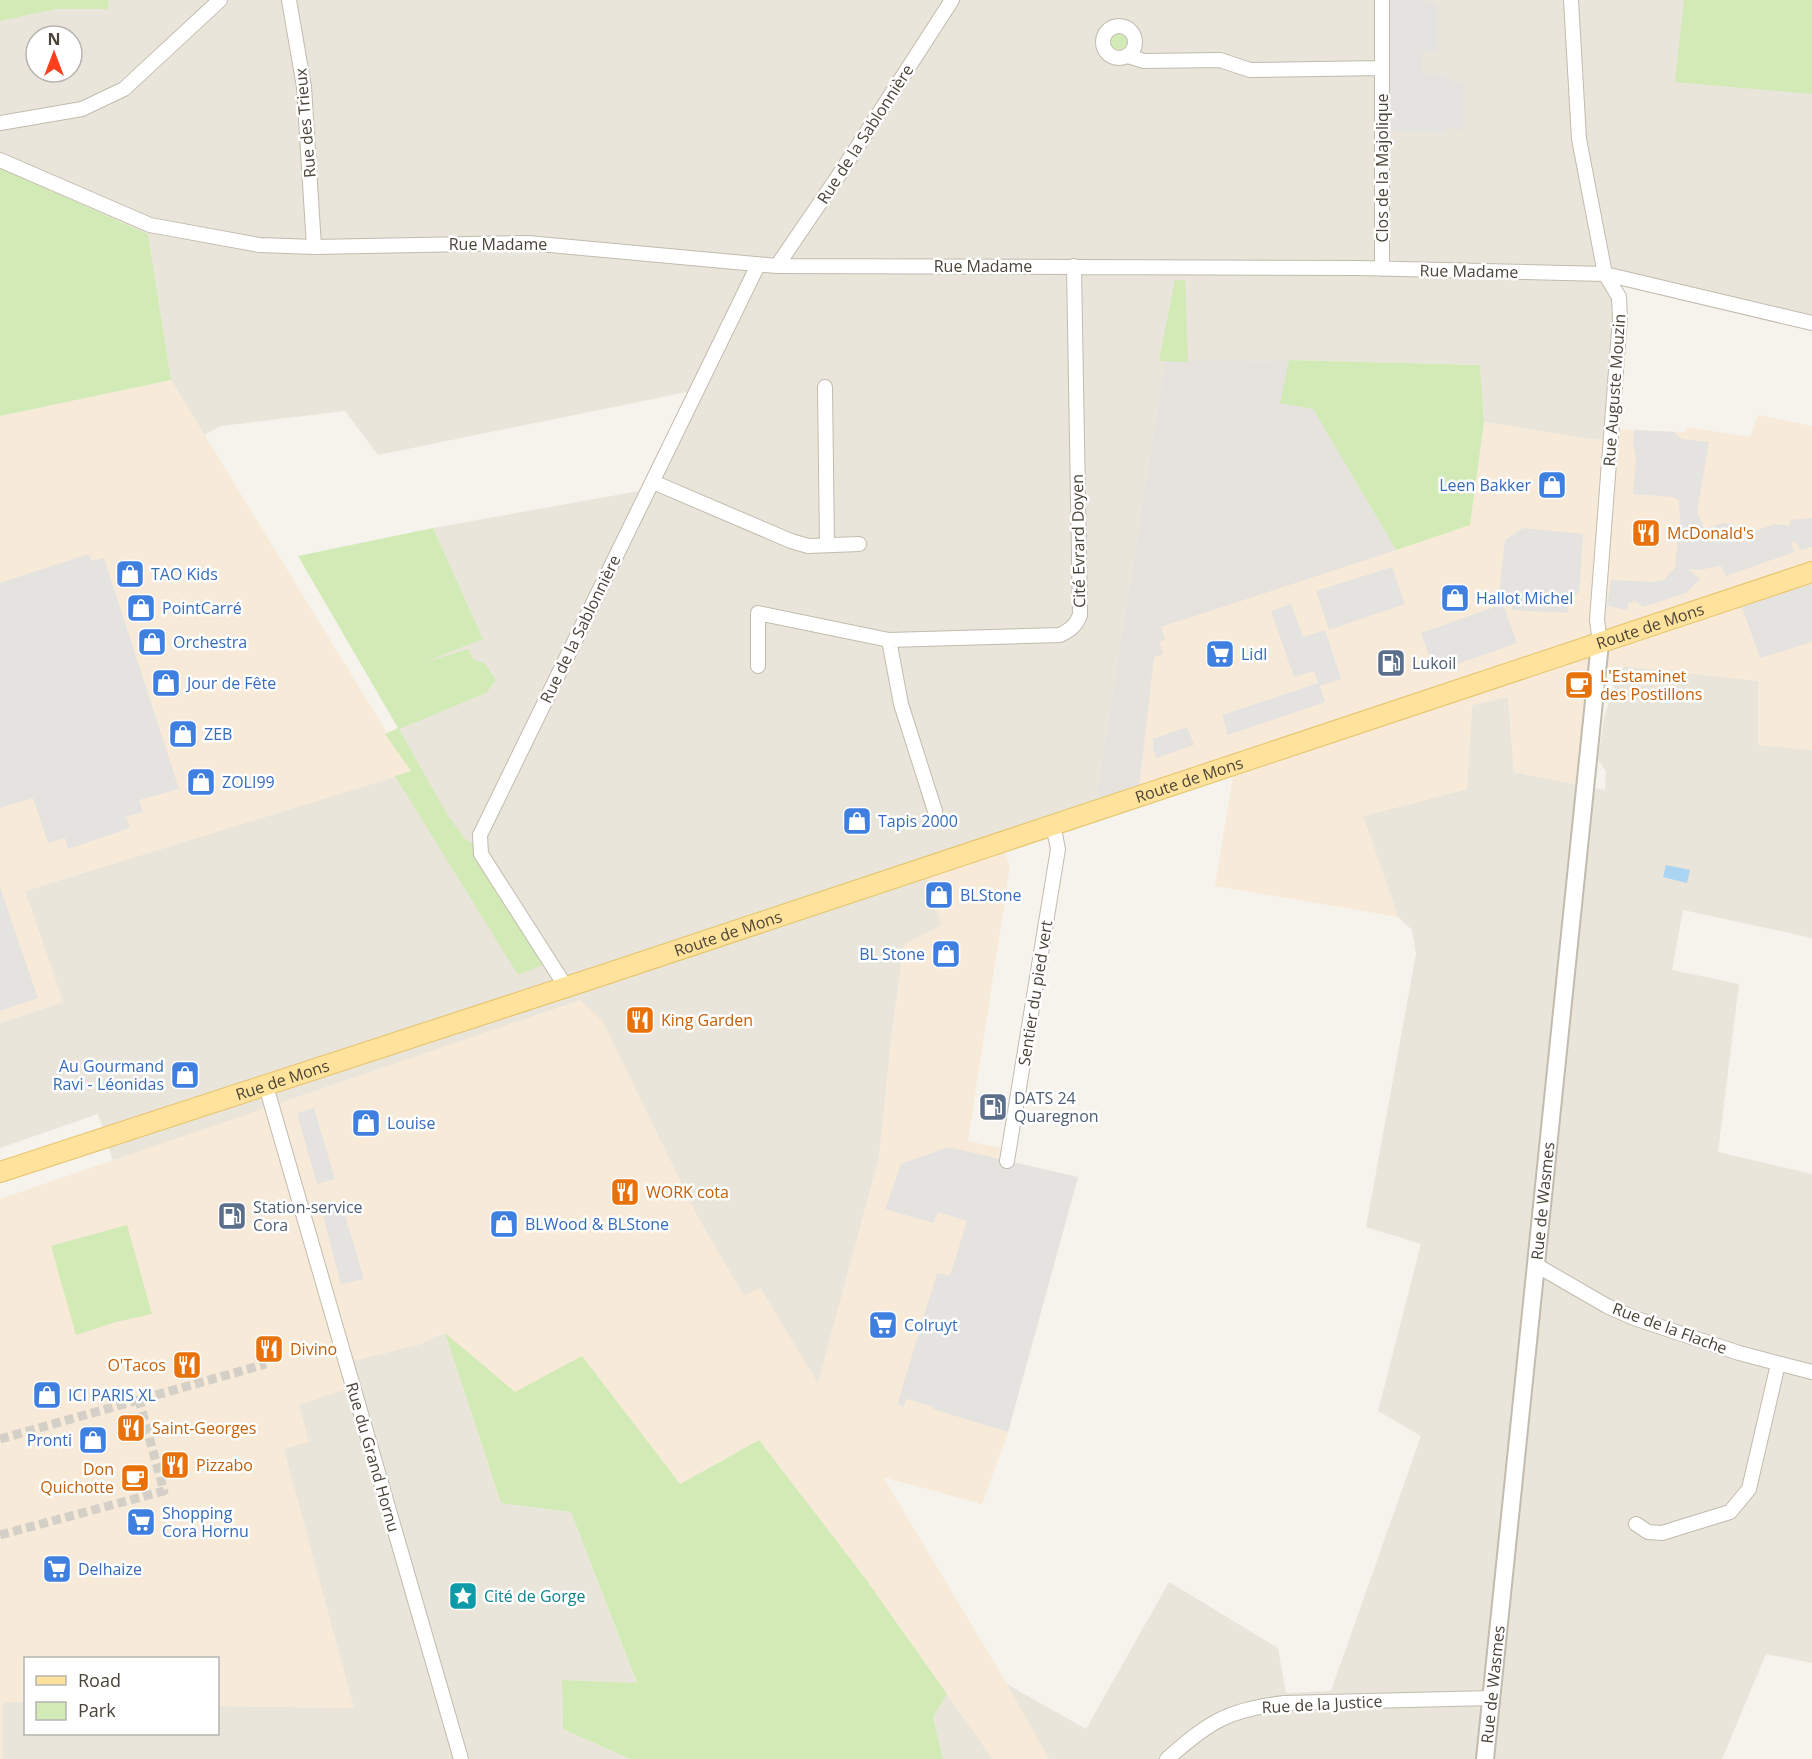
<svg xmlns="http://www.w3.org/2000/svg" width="1812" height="1759" font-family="'Open Sans',sans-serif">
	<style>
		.residential { fill: #eae5da; fill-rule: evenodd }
		.commercial { fill: #f7ead8 }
		.industrial { fill: #e6e2dd }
		.green { fill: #d2eab5 }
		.parking { fill: #e5e3e0 }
		.water { fill: #a9d4f2 }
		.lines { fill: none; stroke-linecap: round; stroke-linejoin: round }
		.pedestrian-tunnel { stroke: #d4d0c8; stroke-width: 9; stroke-dasharray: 9 4.5; stroke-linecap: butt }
		.minor-casing { stroke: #c2bbae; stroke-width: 16 }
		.tertiary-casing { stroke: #c2bbae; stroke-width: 20 }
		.primary-casing { stroke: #e6c16a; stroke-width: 22 }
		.minor { stroke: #fff; stroke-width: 14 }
		.tertiary { stroke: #fff; stroke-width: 16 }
		.primary { stroke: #ffe39c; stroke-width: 20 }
		.labels { text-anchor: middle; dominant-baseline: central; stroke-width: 5; stroke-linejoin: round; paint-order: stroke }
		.street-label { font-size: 16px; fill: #4b4439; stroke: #fff }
		.shop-label { font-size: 16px; fill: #366cbe; stroke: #fff; text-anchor: start }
		.food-label { font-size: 16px; fill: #c56008; stroke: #fff; text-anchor: start }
		.service-label { font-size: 16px; fill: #4e5e75; stroke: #fff; text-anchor: start }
		.culture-label { font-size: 16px; fill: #0d838f; stroke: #fff; text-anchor: start }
	</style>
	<rect width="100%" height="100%" fill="#f6f3ec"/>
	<!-- residential -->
	<path class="residential" d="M 109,0 L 1812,0 L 1812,319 L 1606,274 L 1619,297 L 1611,441 L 1588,439 L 1484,422 L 1480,365 L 1289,360 L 1165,362 L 1094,811 L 924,868 L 942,925 L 904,945 L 891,1040 L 879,1158 L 818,1384 L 761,1289 L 744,1296 L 700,1221 L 170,1142 L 113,1161 L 98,1114 L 0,1148 L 0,1023 L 63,1002 L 25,891 L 421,768 L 398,728 L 412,724 L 406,668 L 483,639 L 433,528 L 650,489 L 697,390 L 378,455 L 345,411 L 221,426 L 204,435 L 171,380 L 148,234 L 0,168 L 0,21 L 55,9 L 108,9 ZM 36,36 L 72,36 L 72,72 L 36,72 Z
		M 1624,666 L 1758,681 L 1758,745 L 1812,750 L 1812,938 L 1683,910 L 1672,970 L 1739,984 L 1718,1152 L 1812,1174 L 1812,1663 L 1766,1654 L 1722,1759 L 1046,1759 L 1007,1684 L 1086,1729 L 1169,1582 L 1278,1648 L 1286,1693 L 1331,1691 L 1421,1436 L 1378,1411 L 1421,1244 L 1366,1227 L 1416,954 L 1412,930 L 1398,917 L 1363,816 L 1467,789 L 1472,705 L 1508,697 L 1514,772 L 1605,790 L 1606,771 L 1598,760 L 1604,718 L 1615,682 Z
		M 445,1333 L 501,1503 L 571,1512 L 637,1684 L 562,1680 L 563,1729 L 630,1759 L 3,1759 L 3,1701 L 25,1702 L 26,1734 L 218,1734 L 218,1706 L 353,1708 L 283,1449 L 299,1405 L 346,1360 L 357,1360 L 420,1344 Z
		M 947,1694 L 993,1759 L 943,1759 L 933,1717 Z"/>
	<!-- commercial -->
	<path class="commercial" d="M 171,380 L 411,772 L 25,891 L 63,1002 L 0,1023 L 0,416 Z
		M 1758,415 L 1812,426 L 1812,750 L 1758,745 L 1758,681 L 1624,666 L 1585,676 L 1586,696 L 1576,784 L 1514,772 L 1508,697 L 1472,705 L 1467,789 L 1363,816 L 1398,917 L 1215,886 L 1235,765 L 1138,797 L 1154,657 L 1159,642 L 1165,640 L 1160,627 L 1470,525 L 1484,422 L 1588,439 L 1611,441 L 1612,429 L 1684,432 L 1688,427 L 1750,437 Z
		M 1001,842 L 1010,866 L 968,1141 L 1009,1150 L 1015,1163 L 1078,1177 L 1008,1432 L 982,1504 L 883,1477 L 1007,1684 L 1049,1759 L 993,1759 L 865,1578 L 759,1440 L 677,1485 L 515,1392 L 444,1333 L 420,1344 L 357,1360 L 346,1360 L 353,1387 L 299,1405 L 309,1442 L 284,1449 L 354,1708 L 218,1706 L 218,1658 L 26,1658 L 25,1702 L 3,1702 L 3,1759 L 0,1759 L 0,1199 L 580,1000 L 603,1022 L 700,1221 L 744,1296 L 760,1288 L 818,1383 L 879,1158 L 891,1040 L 904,945 L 942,925 L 923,868 Z"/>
	<!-- industrial -->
	<path class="industrial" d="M 1289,360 L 1281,403 L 1313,409 L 1396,550 L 1161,627 L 1165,640 L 1159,642 L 1163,654 L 1154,657 L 1138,797 L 1094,811 L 1165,361 Z"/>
	<!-- green -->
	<path class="green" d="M 0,0 L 109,0 L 108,9 L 56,9 L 0,21 Z
		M 1684,0 L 1812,0 L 1812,94 L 1675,82 Z
		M1110 41a9 9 0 1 1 18 0a9 9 0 1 1-18 0Z
		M 0,168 L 148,234 L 171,380 L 0,416 Z
		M 1175,280 L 1185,280 L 1188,362 L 1159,361 Z
		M 1289,360 L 1480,365 L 1484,422 L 1470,525 L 1396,550 L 1313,409 L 1280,403 Z
		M 433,528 L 483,639 L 422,663 L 468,649 L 474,660 L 485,664 L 496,680 L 486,693 L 399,729 L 448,816 L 465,839 L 480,849 L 550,962 L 518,975 L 395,776 L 411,771 L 385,734 L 398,728 L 298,556 Z
		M 127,1225 L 152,1314 L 116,1322 L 76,1335 L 51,1246 Z
		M 445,1333 L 515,1392 L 582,1356 L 680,1484 L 759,1440 L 865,1578 L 947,1694 L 933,1717 L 943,1759 L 630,1759 L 563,1729 L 562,1680 L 637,1683 L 571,1512 L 501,1503 Z"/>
	<!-- parking -->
	<path class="parking" d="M 1389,0 L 1423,0 L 1423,2 L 1437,3 L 1437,52 L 1422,52 L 1422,73 L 1447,75 L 1447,80 L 1465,82 L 1465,130 L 1446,128 L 1446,133 L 1387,131 Z
		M 1634,430 L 1674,432 L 1682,439 L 1709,442 L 1697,512 L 1705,529 L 1723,523 L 1733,524 L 1739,537 L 1774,524 L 1789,526 L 1791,520 L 1812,518 L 1812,547 L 1801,550 L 1797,544 L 1791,541 L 1794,552 L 1726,576 L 1721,566 L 1699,570 L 1688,569 L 1700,579 L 1686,593 L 1643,607 L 1634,600 L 1632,603 L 1628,603 L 1627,610 L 1607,606 L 1611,580 L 1654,582 L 1664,580 L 1675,568 L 1680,520 L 1679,500 L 1673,497 L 1633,494 L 1636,457 L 1633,443 Z
		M 1523,528 L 1583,534 L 1579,592 L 1568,602 L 1568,613 L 1512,610 L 1513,596 L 1499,594 L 1505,540 Z
		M 88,554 L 92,561 L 104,558 L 179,789 L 139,800 L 143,812 L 126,817 L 130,828 L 68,849 L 65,838 L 48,843 L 33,798 L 0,808 L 0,583 Z
		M 1392,567 L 1405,604 L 1329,630 L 1316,591 Z
		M 1812,584 L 1812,642 L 1760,658 L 1742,607 Z
		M 1291,604 L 1303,637 L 1325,630 L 1341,679 L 1320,686 L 1325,702 L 1228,735 L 1222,715 L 1318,683 L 1314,671 L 1294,677 L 1271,611 Z
		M 1503,604 L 1517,643 L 1435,672 L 1421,633 Z
		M 1187,727 L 1194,745 L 1156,758 L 1153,748 L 1153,739 Z
		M 0,887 L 38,998 L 0,1011 Z
		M 314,1108 L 335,1179 L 317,1184 L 297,1113 Z
		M 948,1147 L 1078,1177 L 1008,1432 L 933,1409 L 933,1407 L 908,1399 L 906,1400 L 904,1407 L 897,1405 L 937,1273 L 950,1276 L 967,1221 L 938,1212 L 933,1223 L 885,1209 L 901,1164 Z
		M 342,1205 L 364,1279 L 341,1284 L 322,1211 Z"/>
	<!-- water -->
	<path class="water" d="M 1666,865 L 1690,870 L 1687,883 L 1663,877 Z"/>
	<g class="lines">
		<!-- pedestrian-tunnel -->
		<path class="pedestrian-tunnel" d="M 0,1439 L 266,1364
			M 0,1535 L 164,1491 L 139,1400"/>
		<!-- minor casing -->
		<g class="minor-casing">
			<path id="minor" d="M 289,0 L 304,87 L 314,247
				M 1571,0 L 1579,139 L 1605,274 L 1619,297 L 1620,318 L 1597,620 L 1600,643
				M1103 42a16 16 0 1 1 32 0a16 16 0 1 1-32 0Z
				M 1128,56 L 1144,61 L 1220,60 L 1250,70 L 1382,68
				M 0,123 L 82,109 L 124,89 L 220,0
				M 0,160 L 150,225 L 259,245 L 314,247 L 528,243 L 777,266 L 1358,268 L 1605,274 L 1812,323
				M 777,266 L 841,172 L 952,0
				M 1382,269 L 1382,0
				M 825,387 L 827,545
				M 653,482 L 791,541 L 808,546 L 859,544
				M 889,640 L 901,704 L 935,811
				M 758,666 L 758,613 L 889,640 L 1060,635 C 1070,630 1076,626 1080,615 L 1074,266
				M 566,987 L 481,854 L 480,835 L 758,265
				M 266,1086 L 461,1759
				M 1007,1161 L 1058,849 L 1053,825
				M 1536,1265 L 1607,1306 L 1634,1318 L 1739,1353 L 1812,1372
				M 1636,1524 L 1648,1532 L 1662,1533 L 1730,1512 L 1749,1489 L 1778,1364
				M 1167,1759 C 1209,1722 1227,1710 1284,1703 L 1492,1698"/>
		</g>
		<!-- tertiary casing -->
		<g class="tertiary-casing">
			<g id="tertiary">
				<path id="s1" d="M 1485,1759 L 1600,643"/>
			</g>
		</g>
		<!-- primary casing -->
		<g class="primary-casing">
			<g id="primary">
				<path id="s2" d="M 0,1172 L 600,976 L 1812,572"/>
			</g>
		</g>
		<!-- minor -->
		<use href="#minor" class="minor"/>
		<!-- tertiary -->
		<use href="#tertiary" class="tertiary"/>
		<!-- primary -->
		<use href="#primary" class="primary"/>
	</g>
	<!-- icons -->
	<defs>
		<g id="shop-square" transform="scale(1.5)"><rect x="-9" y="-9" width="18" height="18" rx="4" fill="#3f7fe0" stroke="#fff"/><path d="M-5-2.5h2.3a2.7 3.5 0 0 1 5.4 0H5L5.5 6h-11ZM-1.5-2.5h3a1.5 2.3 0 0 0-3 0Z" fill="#fff"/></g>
		<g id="restaurant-square" transform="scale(1.5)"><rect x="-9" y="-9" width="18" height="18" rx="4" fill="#e8710a" stroke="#fff"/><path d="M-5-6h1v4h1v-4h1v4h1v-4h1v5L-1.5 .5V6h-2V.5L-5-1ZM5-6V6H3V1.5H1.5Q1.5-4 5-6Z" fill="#fff"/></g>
		<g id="supermarket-square" transform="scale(1.5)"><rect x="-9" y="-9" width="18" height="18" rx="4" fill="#3f7fe0" stroke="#fff"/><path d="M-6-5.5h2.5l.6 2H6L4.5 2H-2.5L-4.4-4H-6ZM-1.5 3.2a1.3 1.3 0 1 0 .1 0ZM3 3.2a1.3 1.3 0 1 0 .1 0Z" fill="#fff"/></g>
		<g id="fuel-square" transform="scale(1.5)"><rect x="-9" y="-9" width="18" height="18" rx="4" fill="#5c6f8a" stroke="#fff"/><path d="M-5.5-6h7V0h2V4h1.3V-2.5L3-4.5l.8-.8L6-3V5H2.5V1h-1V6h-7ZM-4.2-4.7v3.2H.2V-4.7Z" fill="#fff"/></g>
		<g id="cafe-square" transform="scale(1.5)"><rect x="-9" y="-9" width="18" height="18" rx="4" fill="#e8710a" stroke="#fff"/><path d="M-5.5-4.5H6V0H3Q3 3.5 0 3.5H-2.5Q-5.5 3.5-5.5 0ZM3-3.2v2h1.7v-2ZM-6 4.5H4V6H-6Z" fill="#fff"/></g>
		<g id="sight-square" transform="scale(1.5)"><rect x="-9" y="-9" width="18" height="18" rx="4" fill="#0f9aa8" stroke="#fff"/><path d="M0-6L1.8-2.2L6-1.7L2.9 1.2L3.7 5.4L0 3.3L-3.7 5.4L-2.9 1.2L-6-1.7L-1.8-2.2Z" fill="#fff"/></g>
	</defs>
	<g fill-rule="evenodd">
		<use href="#shop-square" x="1552" y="485"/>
		<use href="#restaurant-square" x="1646" y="533"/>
		<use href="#shop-square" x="130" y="574"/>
		<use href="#shop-square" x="1455" y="598"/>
		<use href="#shop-square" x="141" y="608"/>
		<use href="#shop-square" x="152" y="642"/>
		<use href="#supermarket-square" x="1220" y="654"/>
		<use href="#fuel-square" x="1391" y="663"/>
		<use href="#shop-square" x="166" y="683"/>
		<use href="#cafe-square" x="1579" y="685"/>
		<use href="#shop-square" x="183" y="734"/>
		<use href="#shop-square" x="201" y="782"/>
		<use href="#shop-square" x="857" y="821"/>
		<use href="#shop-square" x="939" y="895"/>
		<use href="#shop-square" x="946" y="954"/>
		<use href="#restaurant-square" x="640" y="1020"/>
		<use href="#shop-square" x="185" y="1075"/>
		<use href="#fuel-square" x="993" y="1107"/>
		<use href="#shop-square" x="366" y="1123"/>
		<use href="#restaurant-square" x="625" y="1192"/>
		<use href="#fuel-square" x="232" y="1216"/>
		<use href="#shop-square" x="504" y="1224"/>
		<use href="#supermarket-square" x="883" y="1325"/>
		<use href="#restaurant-square" x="269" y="1349"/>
		<use href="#restaurant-square" x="187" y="1365"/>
		<use href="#shop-square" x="47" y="1395"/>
		<use href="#restaurant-square" x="131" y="1428"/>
		<use href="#shop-square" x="93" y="1440"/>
		<use href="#restaurant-square" x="175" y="1465"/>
		<use href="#cafe-square" x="135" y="1478"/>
		<use href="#supermarket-square" x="141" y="1522"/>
		<use href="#supermarket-square" x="57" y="1569"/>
		<use href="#sight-square" x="463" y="1596"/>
	</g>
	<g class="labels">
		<!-- street labels -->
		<g class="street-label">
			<text transform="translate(305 123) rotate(-95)">Rue des Trieux</text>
			<text transform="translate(865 134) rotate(-57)">Rue de la Sablonnière</text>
			<text transform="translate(1382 168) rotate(-90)">Clos de la Majolique</text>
			<text x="498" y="244">Rue Madame</text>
			<text x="983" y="266">Rue Madame</text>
			<text transform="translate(1469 271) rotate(1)">Rue Madame</text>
			<text transform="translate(1614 390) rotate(-86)">Rue Auguste Mouzin</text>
			<text transform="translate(1078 541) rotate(-91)">Cité Evrard Doyen</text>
			<text stroke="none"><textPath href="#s2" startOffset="1738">Route de Mons</textPath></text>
			<text transform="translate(580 629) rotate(-64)">Rue de la Sablonnière</text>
			<text stroke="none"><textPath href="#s2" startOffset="1252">Route de Mons</textPath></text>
			<text stroke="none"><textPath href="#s2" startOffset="766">Route de Mons</textPath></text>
			<text transform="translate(1035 993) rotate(-81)">Sentier du pied vert</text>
			<text stroke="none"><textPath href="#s2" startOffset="297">Rue de Mons</textPath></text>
			<text stroke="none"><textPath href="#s1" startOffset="561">Rue de Wasmes</textPath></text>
			<text transform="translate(1670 1328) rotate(20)">Rue de la Flache</text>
			<text transform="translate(373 1457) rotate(74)">Rue du Grand Hornu</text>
			<text stroke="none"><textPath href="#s1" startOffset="75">Rue de Wasmes</textPath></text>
			<text transform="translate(1322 1704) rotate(-3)">Rue de la Justice</text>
		</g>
		<!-- shop labels -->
		<g class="shop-label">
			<text x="1531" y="485" text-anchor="end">Leen Bakker</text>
			<text x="151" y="574">TAO Kids</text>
			<text x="1476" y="598">Hallot Michel</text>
			<text x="162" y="608">PointCarré</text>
			<text x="173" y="642">Orchestra</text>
			<text x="1241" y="654">Lidl</text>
			<text x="187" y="683">Jour de Fête</text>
			<text x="204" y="734">ZEB</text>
			<text x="222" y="782">ZOLI99</text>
			<text x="878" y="821">Tapis 2000</text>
			<text x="960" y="895">BLStone</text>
			<text x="925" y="954" text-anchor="end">BL Stone</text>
			<text x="164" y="1066" text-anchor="end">Au Gourmand<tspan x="164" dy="18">Ravi - Léonidas</tspan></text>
			<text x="387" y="1123">Louise</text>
			<text x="525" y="1224">BLWood &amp; BLStone</text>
			<text x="904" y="1325">Colruyt</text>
			<text x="68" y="1395">ICI PARIS XL</text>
			<text x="72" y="1440" text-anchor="end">Pronti</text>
			<text x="162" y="1513">Shopping<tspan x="162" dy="18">Cora Hornu</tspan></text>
			<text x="78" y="1569">Delhaize</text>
		</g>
		<!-- food labels -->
		<g class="food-label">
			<text x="1667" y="533">McDonald's</text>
			<text x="1600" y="676">L'Estaminet<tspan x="1600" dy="18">des Postillons</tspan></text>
			<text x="661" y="1020">King Garden</text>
			<text x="646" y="1192">WORK cota</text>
			<text x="290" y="1349">Divino</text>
			<text x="166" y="1365" text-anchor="end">O'Tacos</text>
			<text x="152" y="1428">Saint-Georges</text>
			<text x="196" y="1465">Pizzabo</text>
			<text x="114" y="1469" text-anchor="end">Don<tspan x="114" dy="18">Quichotte</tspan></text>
		</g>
		<!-- service labels -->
		<g class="service-label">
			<text x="1412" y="663">Lukoil</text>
			<text x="1014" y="1098">DATS 24<tspan x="1014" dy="18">Quaregnon</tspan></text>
			<text x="253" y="1207">Station-service<tspan x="253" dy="18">Cora</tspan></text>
		</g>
		<!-- culture labels -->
		<g class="culture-label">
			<text x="484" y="1596">Cité de Gorge</text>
		</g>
	</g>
	<!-- legend -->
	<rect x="24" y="1657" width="195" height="78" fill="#ffffff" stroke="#b7b4b0" stroke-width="1.5"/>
	<rect x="36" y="1676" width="30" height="9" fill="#ffe39c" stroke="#b7b4b0" stroke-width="1.5"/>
	<text x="78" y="1687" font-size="18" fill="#4b4439">Road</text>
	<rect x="36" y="1702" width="30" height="18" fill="#d2eab5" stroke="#b7b4b0" stroke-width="1.5"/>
	<text x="78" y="1717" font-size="18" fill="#4b4439">Park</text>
	<!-- north arrow -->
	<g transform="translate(54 54)"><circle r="28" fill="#ffffff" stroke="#b7b4b0" stroke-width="1.5"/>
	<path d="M0-4.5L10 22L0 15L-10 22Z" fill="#fc3f1d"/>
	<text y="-9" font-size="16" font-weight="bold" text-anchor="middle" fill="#4b4439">N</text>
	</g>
</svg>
